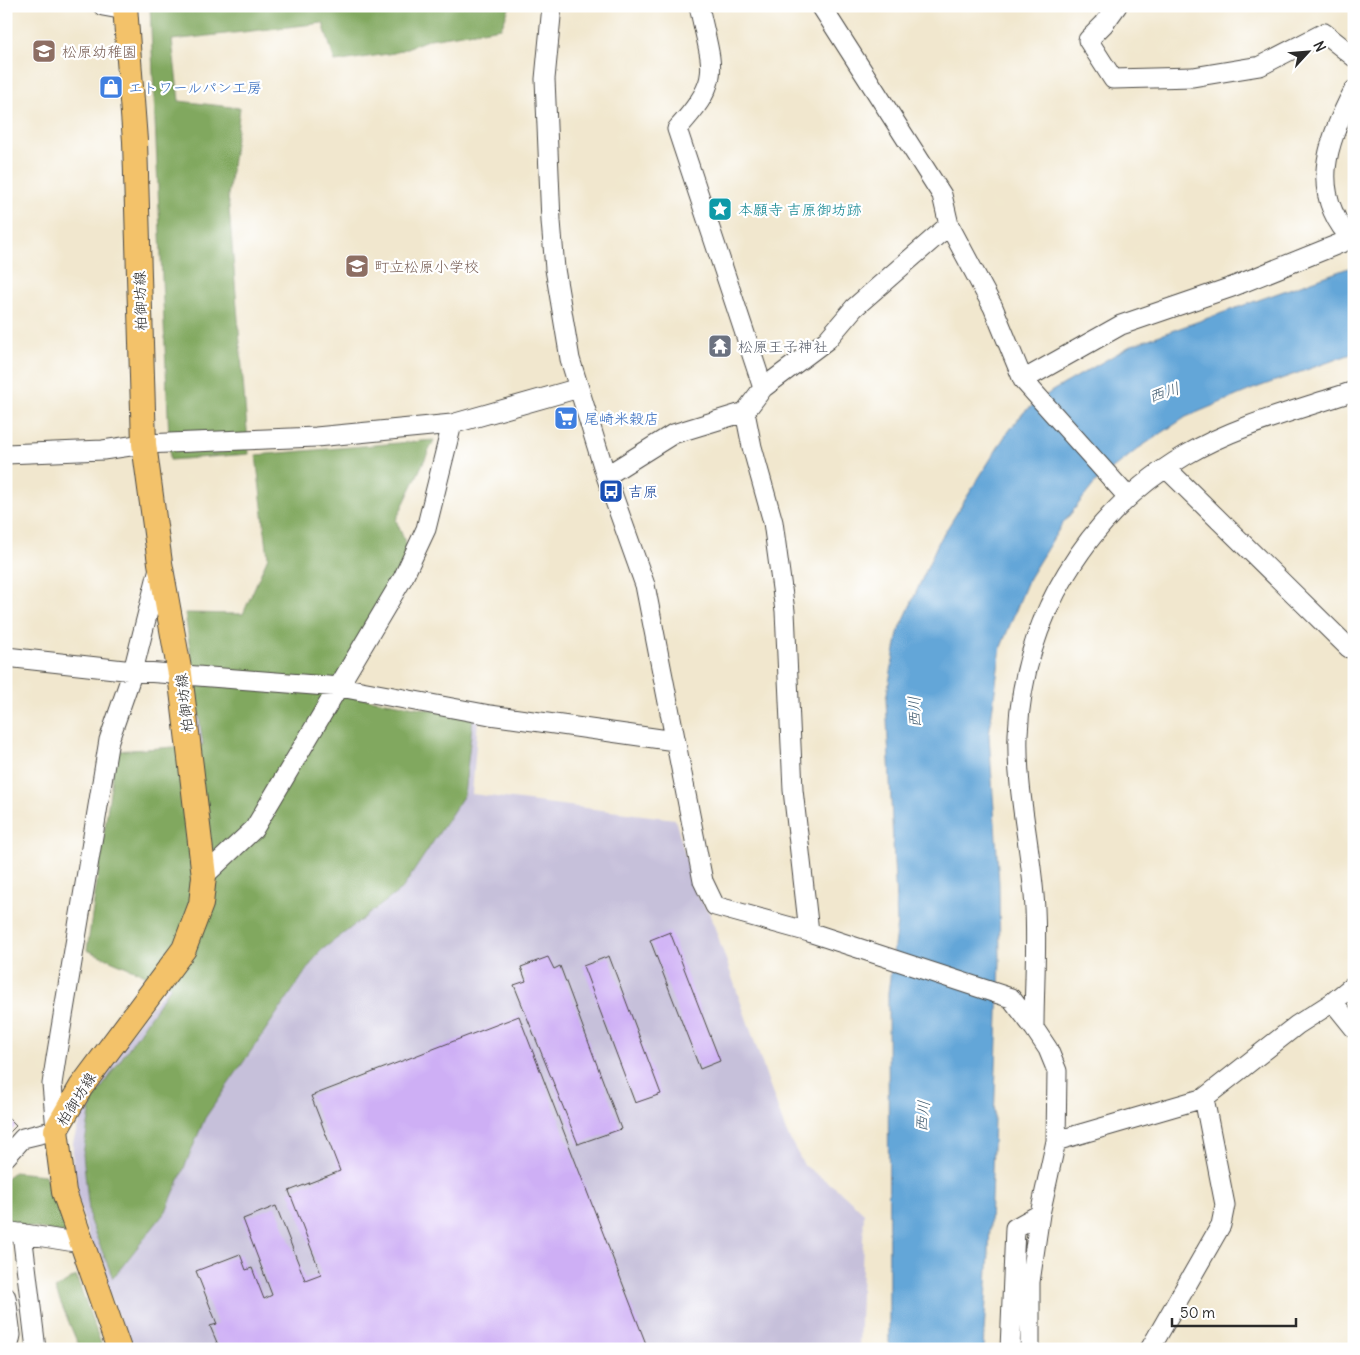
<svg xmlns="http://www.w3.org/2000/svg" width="1360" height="1355" font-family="Delius,'Klee One',sans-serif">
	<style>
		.industrial { fill: #c6c0da }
		.forest { fill: #81a85e; stroke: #566a44 }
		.water { fill: #63a6d8; stroke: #476882 }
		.building { fill: #ceaff5 }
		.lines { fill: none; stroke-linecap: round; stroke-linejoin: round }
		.minor-casing { stroke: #494743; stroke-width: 21 }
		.major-casing { stroke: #494743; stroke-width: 26 }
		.minor { stroke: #fff; stroke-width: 19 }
		.major { stroke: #f3c26a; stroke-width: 24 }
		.labels { text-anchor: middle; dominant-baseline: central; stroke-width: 4.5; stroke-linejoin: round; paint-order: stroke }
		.education-label { font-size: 15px; fill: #785e54; stroke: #fff; text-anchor: start }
		.shop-label { font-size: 15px; fill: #366cbe; stroke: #fff; text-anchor: start }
		.culture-label { font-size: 15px; fill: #0d838f; stroke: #fff; text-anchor: start }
		.street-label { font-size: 15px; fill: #2b2b2b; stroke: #fff }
		.worship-label { font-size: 15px; fill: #5b616d; stroke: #fff; text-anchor: start }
		.transit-label { font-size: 15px; fill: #164399; stroke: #fff; text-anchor: start }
		.water-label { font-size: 16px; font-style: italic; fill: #415c70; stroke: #fff }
	</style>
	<rect width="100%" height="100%" fill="#fff"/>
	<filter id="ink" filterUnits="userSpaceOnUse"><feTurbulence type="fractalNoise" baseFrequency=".02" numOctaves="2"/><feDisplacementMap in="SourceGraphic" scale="10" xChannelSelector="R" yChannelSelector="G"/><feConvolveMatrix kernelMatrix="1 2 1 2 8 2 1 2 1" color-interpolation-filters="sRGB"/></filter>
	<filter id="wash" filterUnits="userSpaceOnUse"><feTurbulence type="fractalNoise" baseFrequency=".0096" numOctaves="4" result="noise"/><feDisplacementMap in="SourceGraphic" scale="20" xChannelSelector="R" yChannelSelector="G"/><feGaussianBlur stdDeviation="1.12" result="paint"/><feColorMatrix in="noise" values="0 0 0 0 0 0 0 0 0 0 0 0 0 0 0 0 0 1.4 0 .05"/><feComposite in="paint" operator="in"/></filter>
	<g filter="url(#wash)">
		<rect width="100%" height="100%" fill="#f1e7ce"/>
		<!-- industrial -->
		<path class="industrial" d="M 188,678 L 478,719 L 472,794 L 675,819 L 696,894 L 710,914 L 786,1132 L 804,1165 L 840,1191 L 864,1213 L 859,1349 L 131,1349 L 91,1245 L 78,1200 L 72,1167 L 73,1142 L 85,1103 L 98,1074 L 174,978 Z"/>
		<!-- forest -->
		<path class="forest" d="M 150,6 L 510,6 L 501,28 L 430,39 L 394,53 L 335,62 L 323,23 L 172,40 L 179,101 L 240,108 L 228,196 L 249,454 L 170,460 Z
			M 434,440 L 396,520 L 410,554 L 328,692 L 473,717 L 464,795 L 402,889 L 319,952 L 205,1118 L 166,1211 L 113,1278 L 90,1221 L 83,1154 L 92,1102 L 171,986 L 87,950 L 116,751 L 203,745 L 185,613 L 243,614 L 268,557 L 256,455 Z
			M 14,1172 L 45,1175 L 68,1234 L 6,1223 L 6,1178 Z
			M 76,1276 L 103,1349 L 80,1349 L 55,1289 Z"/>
		<!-- water -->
		<path class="water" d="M 1354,266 L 1354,353 L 1253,389 L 1186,417 L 1139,448 L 1095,483 L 1061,526 L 1029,578 L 1001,647 L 989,735 L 999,883 L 1000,962 L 989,1252 L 983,1349 L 889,1349 L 888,993 L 897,923 L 886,699 L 898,633 L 938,543 L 1005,436 L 1024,412 L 1052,391 L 1132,345 Z"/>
		<g id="blocks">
			<!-- building -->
			<path class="building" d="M 670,932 L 720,1061 L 700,1069 L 650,940 Z
				M 609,956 L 661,1094 L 635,1103 L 583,966 Z
				M 548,957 L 554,969 L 560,966 L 621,1129 L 578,1144 L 514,985 L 526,981 L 521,967 Z
				M 519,1016 L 648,1349 L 210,1349 L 218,1345 L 210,1326 L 217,1324 L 196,1271 L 240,1254 L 246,1270 L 252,1268 L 264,1299 L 272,1295 L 243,1219 L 276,1206 L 305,1280 L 321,1274 L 289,1191 L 340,1171 L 311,1096 Z
				M 8,1118 L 16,1126 L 6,1136 L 6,1120 Z"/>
		</g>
	</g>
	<g filter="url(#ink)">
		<use href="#blocks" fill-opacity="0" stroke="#494743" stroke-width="1"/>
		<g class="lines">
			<!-- minor casing -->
			<g class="minor-casing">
				<path id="minor" d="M 103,6 L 125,10
					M 552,6 L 545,79 L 551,221 L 555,269 L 570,359 L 606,476 L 645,585 L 703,881 L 715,906 L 809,932 L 1011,998 L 1034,1028 L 1048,1049 L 1057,1071 L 1056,1141 L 1040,1214 L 1030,1282 L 1030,1349
					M 699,6 C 712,69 724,78 677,129 L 763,388
					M 821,6 L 942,195 L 949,225 L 993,307 L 1023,380 L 1128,497
					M 1117,6 L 1104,24 L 1088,40 L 1113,79 L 1193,77 L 1260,66 L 1324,33 L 1354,57
					M 1354,90 C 1327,141 1307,194 1354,242
					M 1023,380 L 1121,325 L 1232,287 L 1351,239
					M 745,412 L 752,447 L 773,522 L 785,611 L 793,790 L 809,932
					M 6,454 L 103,450 L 144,444 L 316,437 L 452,424 L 579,388
					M 1166,468 L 1349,648
					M 606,476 L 673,434 L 745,412 L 763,388 L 827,340 L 854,308 L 949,225
					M 6,657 L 133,671 L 340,687 L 490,715 L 675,741
					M 204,876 L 254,829 L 403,578 L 426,529 L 452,424
					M 1333,1002 L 1354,1028
					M 1034,1028 C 1034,989 1037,949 1035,909 C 1032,851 1016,793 1018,734 C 1023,619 1087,513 1186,455 C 1237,425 1298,410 1354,391
					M 1056,1141 L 1204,1098 L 1297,1025 L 1333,1002 L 1354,985
					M 6,1157 L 23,1138 L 56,1130 L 52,1084 L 56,1058 L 109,740 L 133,671 L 159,568
					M 6,1231 L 81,1243
					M 22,1233 L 36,1349
					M 6,1297 L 11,1335 L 8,1349
					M 1010,1349 L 1015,1228 L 1040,1214
					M 1150,1349 L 1221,1225 L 1225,1205 L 1204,1098"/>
			</g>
			<!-- major casing -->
			<g class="major-casing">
				<path id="major" d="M 119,1349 L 64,1192 L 56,1130 L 81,1087 L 184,949 L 201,904 L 204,876 L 180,674 L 160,563 L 144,444 L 135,141 L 125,6"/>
			</g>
			<!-- minor -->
			<use href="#minor" class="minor"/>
			<!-- major -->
			<use href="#major" class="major"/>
		</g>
	</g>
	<!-- icons -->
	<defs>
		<g id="school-square" transform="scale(1.25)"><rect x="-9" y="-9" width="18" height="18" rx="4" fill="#8d6e63" stroke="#fff"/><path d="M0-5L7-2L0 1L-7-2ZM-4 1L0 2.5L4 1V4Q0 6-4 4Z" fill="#fff"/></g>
		<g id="shop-square" transform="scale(1.25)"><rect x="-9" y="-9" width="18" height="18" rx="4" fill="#3f7fe0" stroke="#fff"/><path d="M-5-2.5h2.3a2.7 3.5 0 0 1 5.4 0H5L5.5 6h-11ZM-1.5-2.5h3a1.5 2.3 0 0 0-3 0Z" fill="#fff"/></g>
		<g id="sight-square" transform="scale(1.25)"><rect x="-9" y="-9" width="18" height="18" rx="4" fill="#0f9aa8" stroke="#fff"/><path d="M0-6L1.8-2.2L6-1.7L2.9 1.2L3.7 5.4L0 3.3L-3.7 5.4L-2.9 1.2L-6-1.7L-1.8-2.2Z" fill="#fff"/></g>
		<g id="temple-square" transform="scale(1.25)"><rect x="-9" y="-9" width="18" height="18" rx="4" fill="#6b7280" stroke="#fff"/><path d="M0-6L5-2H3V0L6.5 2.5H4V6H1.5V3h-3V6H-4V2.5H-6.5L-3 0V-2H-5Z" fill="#fff"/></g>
		<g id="supermarket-square" transform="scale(1.25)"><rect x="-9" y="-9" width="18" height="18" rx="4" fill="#3f7fe0" stroke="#fff"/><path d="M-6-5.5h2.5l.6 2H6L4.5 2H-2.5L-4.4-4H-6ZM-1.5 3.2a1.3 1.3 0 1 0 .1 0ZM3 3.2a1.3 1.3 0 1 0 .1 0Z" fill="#fff"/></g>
		<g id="bus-square" transform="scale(1.25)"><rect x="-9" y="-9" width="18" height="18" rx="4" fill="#1a4fb4" stroke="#fff"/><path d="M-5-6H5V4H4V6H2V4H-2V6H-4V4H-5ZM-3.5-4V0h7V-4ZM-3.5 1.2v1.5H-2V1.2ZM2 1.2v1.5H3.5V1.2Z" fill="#fff"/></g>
	</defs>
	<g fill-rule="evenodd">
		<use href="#school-square" x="44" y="51"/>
		<use href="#shop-square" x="111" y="87"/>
		<use href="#sight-square" x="720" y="209"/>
		<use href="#school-square" x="357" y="266"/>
		<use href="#temple-square" x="720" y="346"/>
		<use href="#supermarket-square" x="566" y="418"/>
		<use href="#bus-square" x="611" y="491"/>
	</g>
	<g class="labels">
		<!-- education labels -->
		<g class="education-label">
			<text x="62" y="51">松原幼稚園</text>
			<text x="374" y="266">町立松原小学校</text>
		</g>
		<!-- shop labels -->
		<g class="shop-label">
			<text x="128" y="87">エトワールパン工房</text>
			<text x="584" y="418">尾崎米穀店</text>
		</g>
		<!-- culture labels -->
		<g class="culture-label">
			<text x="738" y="209">本願寺 吉原御坊跡</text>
		</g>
		<!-- street labels -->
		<g class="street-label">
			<text transform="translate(140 301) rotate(-92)">柏御坊線</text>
			<text transform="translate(184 703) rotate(-97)">柏御坊線</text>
			<text transform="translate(76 1099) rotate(-58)">柏御坊線</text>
		</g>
		<!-- worship labels -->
		<g class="worship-label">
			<text x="738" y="346">松原王子神社</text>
		</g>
		<!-- transit labels -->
		<g class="transit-label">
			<text x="628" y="491">吉原</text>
		</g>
		<!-- water labels -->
		<g class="water-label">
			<text transform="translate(1164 392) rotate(-18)">西川</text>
			<text transform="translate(914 712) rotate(-92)">西川</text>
			<text transform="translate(922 1116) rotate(-85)">西川</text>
		</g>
	</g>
	<!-- margin -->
	<rect width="1360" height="1355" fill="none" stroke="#fff" stroke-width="25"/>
	<!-- north arrow -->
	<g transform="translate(1308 52) rotate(64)" stroke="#ffffff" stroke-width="4" paint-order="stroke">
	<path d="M0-4L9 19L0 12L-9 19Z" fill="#2b2b2b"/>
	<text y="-8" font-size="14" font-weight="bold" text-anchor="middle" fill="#2b2b2b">N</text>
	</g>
	<!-- scale -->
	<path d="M1172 1318v8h124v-8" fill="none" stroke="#2b2b2b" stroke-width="2.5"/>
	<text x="1180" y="1318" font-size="15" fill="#2b2b2b" stroke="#ffffff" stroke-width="4" paint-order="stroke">50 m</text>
</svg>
